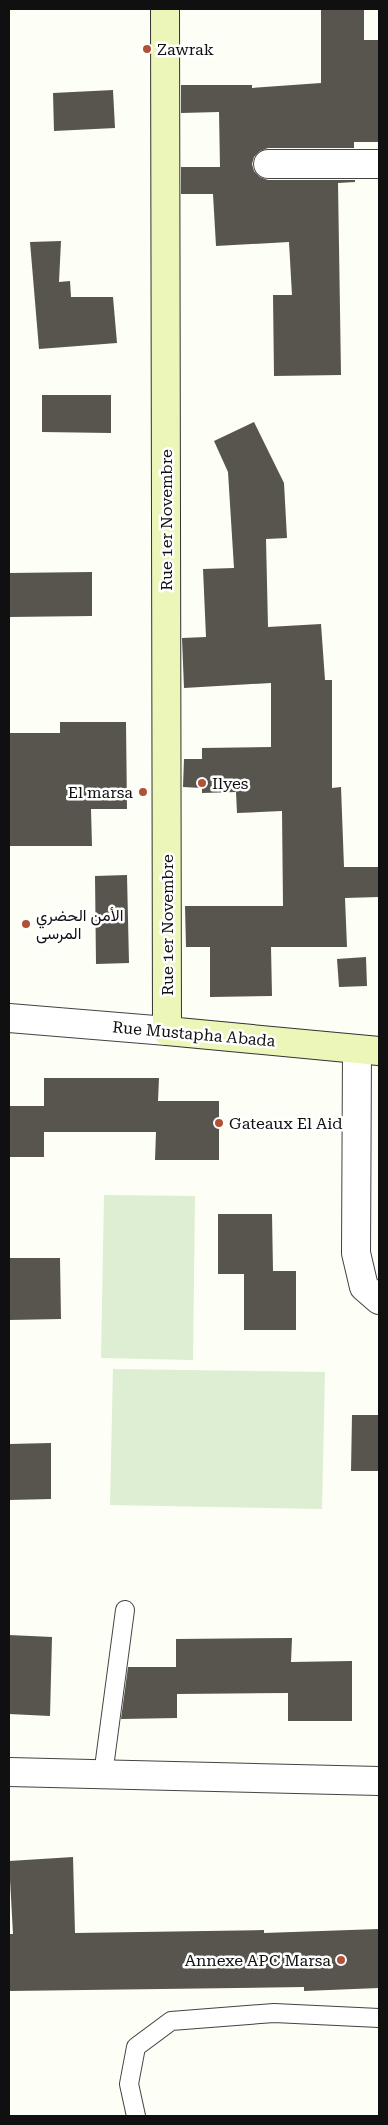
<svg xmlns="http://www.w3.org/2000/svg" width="388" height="2125" font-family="'Roboto Serif',Vazirmatn,serif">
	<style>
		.pitch { fill: #ddeed2 }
		.building { fill: #58544e }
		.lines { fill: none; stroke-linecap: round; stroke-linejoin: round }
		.service-casing { stroke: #434343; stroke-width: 20 }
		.minor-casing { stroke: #434343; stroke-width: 30 }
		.secondary-casing { stroke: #323232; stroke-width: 30 }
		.service { stroke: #fff; stroke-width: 18 }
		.minor { stroke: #fff; stroke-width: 28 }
		.secondary { stroke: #ecf6b8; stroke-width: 28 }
		.poi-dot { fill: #b15238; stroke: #fff; stroke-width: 2 }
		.labels { text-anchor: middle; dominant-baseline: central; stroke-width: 5; stroke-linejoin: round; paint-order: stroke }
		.poi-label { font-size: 16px; fill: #101010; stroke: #fff; text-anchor: start }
		.street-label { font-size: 16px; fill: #101010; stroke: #fff }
	</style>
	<rect width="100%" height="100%" fill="#fdfef5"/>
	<!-- pitch -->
	<path class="pitch" d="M 104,1195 L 195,1196 L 193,1360 L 101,1358 Z
		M 113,1369 L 325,1372 L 322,1509 L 110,1505 Z"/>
	<!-- building -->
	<path class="building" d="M 321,9 L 364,9 L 364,40 L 379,40 L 379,142 L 354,142 L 354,148 L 268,148 L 260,151 L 254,157 L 252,164 L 254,171 L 260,177 L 268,180 L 355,180 L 355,182 L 338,183 L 341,375 L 274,376 L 273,295 L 292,295 L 289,242 L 216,246 L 213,194 L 181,194 L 181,167 L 220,167 L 219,112 L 181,113 L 181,85 L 252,85 L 252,88 L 321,83 Z
		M 113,90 L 115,128 L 54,131 L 53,93 Z
		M 61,241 L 59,282 L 70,281 L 71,297 L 113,297 L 117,343 L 39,349 L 30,242 Z
		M 42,395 L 111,395 L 111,433 L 42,432 Z
		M 254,422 L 284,483 L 287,538 L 266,539 L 268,627 L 321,624 L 325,680 L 332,680 L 332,788 L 341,787 L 344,867 L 379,867 L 379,897 L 345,898 L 347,947 L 271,947 L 272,996 L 210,997 L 210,947 L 186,947 L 185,906 L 283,906 L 282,811 L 237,813 L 236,792 L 202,793 L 202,788 L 183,787 L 184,759 L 202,759 L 202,748 L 271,747 L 271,683 L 184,688 L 182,638 L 206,637 L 203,569 L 234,568 L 228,472 L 214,441 Z
		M 92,572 L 92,616 L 9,617 L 9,573 Z
		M 60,722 L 126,722 L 127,809 L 91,809 L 92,846 L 9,846 L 9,733 L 60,733 Z
		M 127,875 L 129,963 L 96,964 L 95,876 Z
		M 366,957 L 367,986 L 339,987 L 337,959 Z
		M 44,1078 L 159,1078 L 158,1101 L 219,1101 L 219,1160 L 155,1160 L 156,1132 L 44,1132 L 44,1157 L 9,1157 L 9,1106 L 44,1106 Z
		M 218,1214 L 272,1214 L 273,1271 L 296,1271 L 296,1330 L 244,1330 L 244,1274 L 218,1274 Z
		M 9,1258 L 60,1258 L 61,1319 L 9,1320 Z
		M 352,1415 L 379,1415 L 379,1471 L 351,1471 Z
		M 51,1443 L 51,1499 L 9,1500 L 9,1444 Z
		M 9,1635 L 52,1637 L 50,1716 L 9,1714 Z
		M 292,1638 L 291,1662 L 352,1661 L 352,1721 L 288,1721 L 288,1693 L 177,1694 L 177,1718 L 121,1719 L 128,1667 L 176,1667 L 176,1639 Z
		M 73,1857 L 75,1933 L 264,1930 L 264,1933 L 379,1929 L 379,1988 L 304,1991 L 304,1987 L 9,1991 L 9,1934 L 13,1934 L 9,1861 Z"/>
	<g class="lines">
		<!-- service casing -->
		<g class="service-casing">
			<path id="service" d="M 103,1775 L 125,1610
				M 136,2116 L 129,2084 L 136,2047 L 171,2021 L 274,2013 L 379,2018"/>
		</g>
		<!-- minor casing -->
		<g class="minor-casing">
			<path id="minor" d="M 268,164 L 379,164
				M 9,1018 L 167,1031
				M 357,1050 L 356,1253 L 364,1287 L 379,1300
				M 9,1772 L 379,1781"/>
		</g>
		<!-- secondary casing -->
		<g class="secondary-casing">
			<path id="secondary" d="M 165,9 L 167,1031 L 379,1051"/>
		</g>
		<!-- service -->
		<use href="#service" class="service"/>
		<!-- minor -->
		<use href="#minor" class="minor"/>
		<!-- secondary -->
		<use href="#secondary" class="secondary"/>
	</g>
	<!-- markers -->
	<g class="poi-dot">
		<circle cx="147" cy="49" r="5"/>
		<circle cx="202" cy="783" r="5"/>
		<circle cx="143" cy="792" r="5"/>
		<circle cx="26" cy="924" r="5"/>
		<circle cx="219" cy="1123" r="5"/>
		<circle cx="341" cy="1960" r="5"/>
	</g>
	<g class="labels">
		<!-- poi labels -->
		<g class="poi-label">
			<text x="157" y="49">Zawrak</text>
			<text x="212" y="783">Ilyes</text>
			<text x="133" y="792" text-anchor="end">El marsa</text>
			<text x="36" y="915">الأمن الحضري<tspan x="36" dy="18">المرسى</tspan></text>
			<text x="229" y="1123">Gateaux El Aid</text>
			<text x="331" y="1960" text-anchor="end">Annexe APC Marsa</text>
		</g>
		<!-- street labels -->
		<g class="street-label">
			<text transform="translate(166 520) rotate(-90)">Rue 1er Novembre</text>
			<text transform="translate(167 925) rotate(-90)">Rue 1er Novembre</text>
			<text transform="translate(194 1034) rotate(5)">Rue Mustapha Abada</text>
		</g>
	</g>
	<!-- border -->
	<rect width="388" height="2125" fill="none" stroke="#101010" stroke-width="20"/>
</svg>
